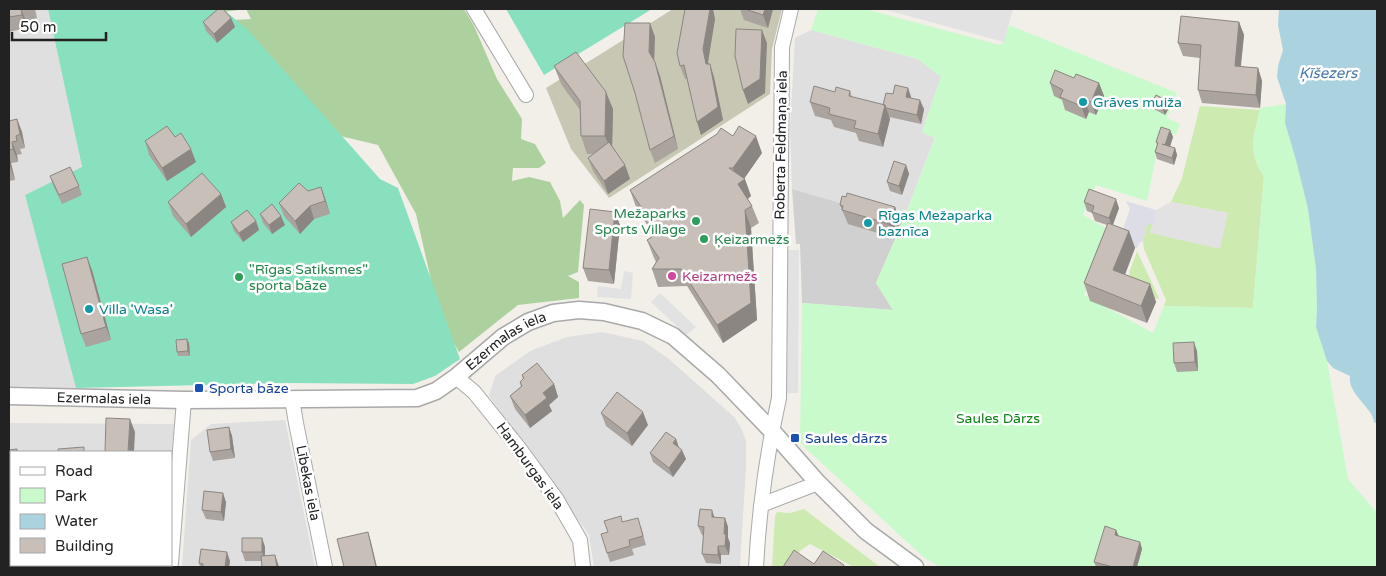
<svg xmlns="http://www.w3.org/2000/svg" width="1386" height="576" font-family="'Varela Round',sans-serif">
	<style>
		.residential { fill: #e0dfdf }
		.religious { fill: #d0d0d0 }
		.construction { fill: #c7c7b4 }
		.grass { fill: #cdebb0 }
		.forest { fill: #add19e }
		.park { fill: #c8facc }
		.pitch { fill: #88e0be }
		.parking { fill: #e2e2e2 }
		.plaza { fill: #dddde8 }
		.water { fill: #aad3df }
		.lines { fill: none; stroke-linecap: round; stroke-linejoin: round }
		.minor-casing { stroke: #a9a9a9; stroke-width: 16 }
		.tertiary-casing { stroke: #a9a9a9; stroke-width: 19 }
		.minor { stroke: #fff; stroke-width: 14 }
		.tertiary { stroke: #fff; stroke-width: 16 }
		.wall { fill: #aba49e }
		.shaded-wall { fill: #8b8681 }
		.building { fill: #c7bfb8; stroke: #8b8681 }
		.culture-dot { fill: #0f9aa8; stroke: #fff; stroke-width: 2 }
		.leisure-dot { fill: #2e9e5b; stroke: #fff; stroke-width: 2 }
		.hotel-dot { fill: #d1479c; stroke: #fff; stroke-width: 2 }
		.transit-dot { fill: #1a4fb4; stroke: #fff; stroke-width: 2 }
		.labels { text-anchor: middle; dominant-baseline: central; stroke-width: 5; stroke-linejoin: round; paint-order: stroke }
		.culture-label { font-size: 14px; fill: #0d838f; stroke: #fff; text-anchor: start }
		.street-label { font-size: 14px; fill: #222; stroke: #fff }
		.leisure-label { font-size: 14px; fill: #27864d; stroke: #fff; text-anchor: start }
		.hotel-label { font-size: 14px; fill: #b23c85; stroke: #fff; text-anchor: start }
		.transit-label { font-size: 14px; fill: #164399; stroke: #fff; text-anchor: start }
		.park-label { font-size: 14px; fill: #0c8416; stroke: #fff }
		.water-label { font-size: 15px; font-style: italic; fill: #4a7aab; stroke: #fff }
	</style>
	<rect width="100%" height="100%" fill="#f2efe9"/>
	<!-- residential -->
	<path class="residential" d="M 9,9 L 48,9 L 82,168 L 25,195 L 76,388 L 9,386 Z
		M 811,30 L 918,59 L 941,77 L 922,132 L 935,137 L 903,221 L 792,189 L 790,127 L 795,38 Z
		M 602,332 L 643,341 L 669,359 L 696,383 L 735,418 L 742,430 L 746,441 L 746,467 L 740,567 L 594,567 L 589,535 L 489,396 L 495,376 L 530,351 L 567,337 Z
		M 285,420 L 315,567 L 182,567 L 191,440 L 211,424 Z
		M 9,423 L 174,424 L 171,457 L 171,452 L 11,452 L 11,565 L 163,565 L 162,567 L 9,567 Z"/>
	<!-- religious -->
	<path class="religious" d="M 792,189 L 903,221 L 876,283 L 893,310 L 802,303 L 800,244 L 796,244 Z"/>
	<!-- construction -->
	<path class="construction" d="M 673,9 L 782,9 L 772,49 L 770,94 L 609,198 L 571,149 L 546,88 Z"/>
	<!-- grass -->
	<path class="grass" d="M 1200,106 L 1260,110 C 1253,139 1248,150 1264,177 L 1253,308 L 1164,306 L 1166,300 L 1144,249 L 1143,241 L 1147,223 L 1153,224 L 1150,233 L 1228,213 L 1171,202 L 1182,178 Z
		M 1137,251 L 1159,298 L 1158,299 L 1137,291 L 1129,273 Z
		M 804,509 L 880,567 L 852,567 L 852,566 L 810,544 L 800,551 L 789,567 L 772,567 L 775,516 L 777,512 L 790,513 Z"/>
	<!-- forest -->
	<path class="forest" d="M 210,9 L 464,9 L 474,26 L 497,79 L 522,119 L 521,139 L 535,144 L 546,163 L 539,168 L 513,168 L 512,181 L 529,177 L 550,182 L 560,201 L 563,218 L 580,200 L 584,205 L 578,272 L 568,276 L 579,282 L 579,298 L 518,305 L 459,352 L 440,319 L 416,214 L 378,145 L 336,135 L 233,20 L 251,19 L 246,9 L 224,12 Z"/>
	<!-- park -->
	<path class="park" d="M 818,9 L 865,9 L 1000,45 L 1004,42 L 1009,25 L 1177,93 L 1167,118 L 1180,124 L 1176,135 L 1161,131 L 1147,201 L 1096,185 L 1092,193 L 1083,215 L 1109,230 L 1084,295 L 1153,333 L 1164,306 L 1253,308 L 1264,177 C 1248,150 1254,137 1260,108 L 1286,104 L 1285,123 L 1296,160 L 1308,209 L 1316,269 L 1317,308 L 1316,327 L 1327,361 L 1348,479 L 1377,513 L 1377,567 L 940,567 L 925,558 L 906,541 L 800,443 L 802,303 L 893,310 L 876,283 L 903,221 L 935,138 L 922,132 L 941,77 L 918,59 L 811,30 Z"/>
	<!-- pitch -->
	<path class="pitch" d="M 48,9 L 223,9 L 248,30 L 380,179 L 398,188 L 460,359 L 435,376 L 413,384 L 288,383 L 76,388 L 25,195 L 82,167 Z
		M 506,9 L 652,9 L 544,75 Z"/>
	<!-- parking -->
	<path class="parking" d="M 883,9 L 1013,9 L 1004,42 Z
		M 1171,202 L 1228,213 L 1220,249 L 1150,233 L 1156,210 Z
		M 786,250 L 799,250 L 798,393 L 785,393 Z
		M 624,271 L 633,273 L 631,299 L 597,297 L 598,286 L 621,289 Z
		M 660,293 L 696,327 L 686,335 L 651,302 Z"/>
	<!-- plaza -->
	<path class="plaza" d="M 1126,201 L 1156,210 L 1153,224 L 1147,224 L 1143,241 L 1139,243 L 1137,248 L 1135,248 L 1123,229 L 1130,209 Z"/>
	<!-- water -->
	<path class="water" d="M 1279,9 L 1377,9 L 1377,424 L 1374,422 C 1373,418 1372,414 1369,411 C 1362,400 1348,390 1350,376 L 1333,368 L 1327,361 L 1316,327 L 1317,308 L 1316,269 L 1308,209 L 1296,160 L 1285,123 L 1286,104 L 1277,77 L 1278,66 L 1283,50 L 1278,25 Z"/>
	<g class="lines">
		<!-- minor casing -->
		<g class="minor-casing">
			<path id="minor" d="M 474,9 L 526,95
				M 456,377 L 474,392 L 519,448 L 557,500 L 580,540 L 583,567
				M 292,399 L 296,423 L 325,567
				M 761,505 L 818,483
				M 171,563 L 184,400
				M 756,567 C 759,510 767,453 779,398 L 782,47 L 791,9"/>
		</g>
		<!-- tertiary casing -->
		<g class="tertiary-casing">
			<g id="tertiary">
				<path id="s1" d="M 9,396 L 184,400 L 417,398 L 436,391 L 456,377 L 503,337 L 528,322 L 553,313 L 579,310 L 604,312 L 642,321 L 673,336 L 718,375 L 772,431 L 818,483 L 866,531 L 915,567"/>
			</g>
		</g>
		<!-- minor -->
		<use href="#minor" class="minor"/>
		<!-- tertiary -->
		<use href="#tertiary" class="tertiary"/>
	</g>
	<!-- wall -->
	<path class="wall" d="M 9,9 L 35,9 L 37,18 L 26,21 L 26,28 L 9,32 Z
		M 740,9 L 773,9 L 768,28 L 744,20 Z
		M 231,18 L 235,27 L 217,43 L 206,31 L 203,22 Z
		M 715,19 L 708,62 L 714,77 L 723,120 L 701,135 L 687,79 L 685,79 L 680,66 Z
		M 1239,22 L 1244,35 L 1241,67 L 1258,68 L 1262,81 L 1260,108 L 1202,103 L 1198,90 L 1200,58 L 1183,56 L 1178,43 Z
		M 655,37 L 654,61 L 660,76 L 678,149 L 655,163 L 650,150 Z
		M 554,66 L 613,109 L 612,146 L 625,165 L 630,179 L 608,194 L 593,171 L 588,158 L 593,154 L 587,154 L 581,136 L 580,110 L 561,84 Z
		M 1074,78 L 1099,83 L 1104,96 L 1096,115 L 1089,112 L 1086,119 L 1065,110 L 1062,100 L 1054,96 L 1050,83 Z
		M 908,88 L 911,97 L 911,98 L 924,109 L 921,124 L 889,117 L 890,119 L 883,147 L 859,141 L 856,133 L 834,127 L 831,120 L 815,116 L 810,102 L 835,92 L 850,91 L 852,97 L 883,105 L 893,94 Z
		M 1168,101 L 1170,106 L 1165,115 L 1152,108 L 1151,104 Z
		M 17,119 L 22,132 L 25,148 L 20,149 L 22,154 L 17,155 L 18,162 L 11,163 L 15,180 L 9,181 L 9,121 Z
		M 1170,130 L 1173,137 L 1170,147 L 1175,148 L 1177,155 L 1174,165 L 1157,159 L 1155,152 L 1157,145 L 1156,142 Z
		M 175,137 L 196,162 L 167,181 L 149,155 L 145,141 Z
		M 762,153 L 744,179 L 751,196 L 748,199 L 752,206 L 759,223 L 751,228 L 757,320 L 723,343 L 687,286 L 658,287 L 652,269 L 656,262 L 654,258 L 647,240 L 654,236 L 636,207 L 630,190 Z
		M 906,165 L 909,174 L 902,195 L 890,191 L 887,182 Z
		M 50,176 L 79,186 L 82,195 L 62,204 L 53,185 Z
		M 321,187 L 330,214 L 314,219 L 300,234 L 284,216 L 279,203 L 308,191 Z
		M 221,194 L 226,207 L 191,237 L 173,216 L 168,202 Z
		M 1084,202 L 1119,208 L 1113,225 L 1129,231 L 1135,248 L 1125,275 L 1150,284 L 1156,302 L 1147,323 L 1090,301 L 1084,283 L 1107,225 L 1095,221 L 1092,213 L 1087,211 Z
		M 840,205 L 895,207 L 900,222 L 894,238 L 848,224 Z
		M 260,214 L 285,225 L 272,234 L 263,223 Z
		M 256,221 L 259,230 L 243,242 L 234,231 L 231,222 Z
		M 620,225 L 614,284 L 588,281 L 583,268 Z
		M 92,270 L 111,340 L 86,347 L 81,334 Z
		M 189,343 L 190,356 L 178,356 L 177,352 Z
		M 1197,351 L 1198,371 L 1177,372 L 1174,363 Z
		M 522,375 L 554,384 L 558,397 L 549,405 L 552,411 L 530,428 L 515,409 L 510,396 L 521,387 L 520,382 L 523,379 Z
		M 601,413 L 648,425 L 632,446 L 606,426 Z
		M 229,427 L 232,436 L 235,458 L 213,461 L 210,452 Z
		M 676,439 L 679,448 L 686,459 L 673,477 L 653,462 L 650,453 Z
		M 17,449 L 18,452 L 11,452 L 11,481 L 9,482 L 9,450 Z
		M 226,502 L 224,521 L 206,519 L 202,510 Z
		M 715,518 L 725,518 L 728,527 L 728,538 L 730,543 L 729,555 L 721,555 L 721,564 L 706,563 L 702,554 L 704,536 L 702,535 L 698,526 Z
		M 623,522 L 641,527 L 646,545 L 632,549 L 634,555 L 610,562 L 607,553 L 608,532 Z
		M 1116,530 L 1119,537 L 1140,542 L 1142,549 L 1137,567 L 1096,567 L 1094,562 Z
		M 262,538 L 265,547 L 265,556 L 275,555 L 279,567 L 262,567 L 262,561 L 245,561 L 242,552 Z
		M 230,561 L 229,567 L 200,567 L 199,563 Z
		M 102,565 L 149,565 L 150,567 L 103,567 Z"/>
	<!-- shaded-wall -->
	<path class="shaded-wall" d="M 21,9 L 26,21 L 26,28 L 22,15 Z
		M 710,9 L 713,9 L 715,19 L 708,62 L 711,78 L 706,64 L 703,49 Z
		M 765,9 L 773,9 L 768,28 L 763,15 Z
		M 231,18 L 235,27 L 217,43 L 214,34 Z
		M 1239,22 L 1244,35 L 1239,80 L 1235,66 Z
		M 650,23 L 655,37 L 654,66 L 649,52 Z
		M 762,30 L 767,43 L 765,93 L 748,104 L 743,90 Z
		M 655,62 L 660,76 L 678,149 L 674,136 Z
		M 710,64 L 714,77 L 723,120 L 701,135 L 697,122 Z
		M 1258,68 L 1262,81 L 1260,108 L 1256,95 Z
		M 1099,83 L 1104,96 L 1096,115 L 1091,102 Z
		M 908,88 L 911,97 L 909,106 L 906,97 Z
		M 606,92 L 613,109 L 612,153 L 605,136 Z
		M 1084,99 L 1089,112 L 1086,119 L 1081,106 Z
		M 920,100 L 924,109 L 921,124 L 917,115 Z
		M 1168,101 L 1170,106 L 1165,115 L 1163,110 Z
		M 885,105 L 890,119 L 883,147 L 878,134 Z
		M 17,119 L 22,132 L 25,148 L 20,134 Z
		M 1170,130 L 1173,137 L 1168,152 L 1165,145 Z
		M 756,136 L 762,153 L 743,180 L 745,179 L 751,196 L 744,201 L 738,184 L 739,183 L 733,168 Z
		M 12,142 L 17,155 L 18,162 L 13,149 Z
		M 1175,148 L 1177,155 L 1174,165 L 1172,158 Z
		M 191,149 L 196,162 L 167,181 L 162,168 Z
		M 9,156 L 11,163 L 15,180 L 10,166 Z
		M 625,165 L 630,179 L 608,194 L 604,181 Z
		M 906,165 L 909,174 L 902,195 L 899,186 Z
		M 321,187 L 326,201 L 330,214 L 325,201 Z
		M 221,194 L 226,207 L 191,237 L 186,224 Z
		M 1116,199 L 1119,208 L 1112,227 L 1109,218 Z
		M 310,206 L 314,219 L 300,234 L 295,221 Z
		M 895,207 L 900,222 L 894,238 L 889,224 Z
		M 745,210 L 751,228 L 757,320 L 723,343 L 717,325 Z
		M 615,212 L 620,225 L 614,284 L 609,270 Z
		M 281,216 L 285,225 L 272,234 L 269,225 Z
		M 256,221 L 259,230 L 243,242 L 239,233 Z
		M 1129,231 L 1135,248 L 1120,287 L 1113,270 Z
		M 87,257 L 92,270 L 111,340 L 106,327 Z
		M 1150,284 L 1156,302 L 1147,323 L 1141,306 Z
		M 187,339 L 189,343 L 190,356 L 188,351 Z
		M 1194,342 L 1197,351 L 1198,371 L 1195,362 Z
		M 554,384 L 558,397 L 549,405 L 552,411 L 530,428 L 525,415 L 543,393 Z
		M 643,412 L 648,425 L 632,446 L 627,433 Z
		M 130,419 L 135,432 L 134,452 L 128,452 Z
		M 229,427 L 232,436 L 235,458 L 231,449 Z
		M 676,439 L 679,448 L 673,443 Z
		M 682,450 L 686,459 L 673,477 L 669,468 Z
		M 223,493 L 226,502 L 224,521 L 221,512 Z
		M 712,510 L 715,519 L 712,517 Z
		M 725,518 L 728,527 L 728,538 L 730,543 L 729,555 L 725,546 L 724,534 Z
		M 1116,530 L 1119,537 L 1115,535 Z
		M 368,532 L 371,542 L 377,567 L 376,567 Z
		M 262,538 L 265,547 L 265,561 L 262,552 Z
		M 1140,542 L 1142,549 L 1137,567 L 1133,567 Z
		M 718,546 L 721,555 L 721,564 L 718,555 Z
		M 227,552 L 230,561 L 229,567 L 225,567 Z
		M 275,555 L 279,567 L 277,567 Z
		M 146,565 L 149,565 L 150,567 L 146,567 Z"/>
	<!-- building -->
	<path class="building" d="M 9,9 L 21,9 L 22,15 L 9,17 Z
		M 218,9 L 223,9 L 231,18 L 214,34 L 203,22 Z
		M 685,9 L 710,9 L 703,49 L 706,64 L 710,64 L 718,107 L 697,122 L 684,65 L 680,66 L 677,53 Z
		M 745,9 L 765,9 L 763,15 Z
		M 1181,16 L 1239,22 L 1235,66 L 1258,68 L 1256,95 L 1198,90 L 1201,45 L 1178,43 Z
		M 625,23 L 650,23 L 649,52 L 655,62 L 674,136 L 650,150 L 635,93 L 623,56 Z
		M 736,29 L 762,30 L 760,79 L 743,90 L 735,56 Z
		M 576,52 L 606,92 L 605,136 L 581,136 L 580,101 L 554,66 Z
		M 1055,70 L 1074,78 L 1076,74 L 1099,83 L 1091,102 L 1084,99 L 1081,106 L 1060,97 L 1063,90 L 1050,83 Z
		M 895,85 L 908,88 L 906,97 L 920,100 L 917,115 L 886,108 L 885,105 L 883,105 L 886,93 L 893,94 Z
		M 814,86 L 835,92 L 836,87 L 850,91 L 849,96 L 885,105 L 878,134 L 854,128 L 856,121 L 829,114 L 830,108 L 810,102 Z
		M 1156,95 L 1168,101 L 1163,110 L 1151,104 Z
		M 17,119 L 20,134 L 16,136 L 17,141 L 12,142 L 13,149 L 9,150 L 9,121 Z
		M 167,126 L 175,137 L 181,133 L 191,149 L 162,168 L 145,141 Z
		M 739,126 L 756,136 L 733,168 L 729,168 L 745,179 L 738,184 L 752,206 L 745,210 L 751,303 L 717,325 L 681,269 L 652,269 L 659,258 L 647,240 L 658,233 L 630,190 L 717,134 L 721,128 L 733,136 Z
		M 1161,127 L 1170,130 L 1165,145 L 1162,144 L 1175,148 L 1172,158 L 1155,152 L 1158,143 L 1156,142 Z
		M 609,142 L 625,165 L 604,181 L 588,158 Z
		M 894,161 L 906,165 L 899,186 L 887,182 Z
		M 70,167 L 79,186 L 59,195 L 50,176 Z
		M 202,173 L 221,194 L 186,224 L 168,202 Z
		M 299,183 L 308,191 L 321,187 L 325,201 L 310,206 L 295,221 L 279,203 Z
		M 1089,189 L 1116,199 L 1109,218 L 1092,212 L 1094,206 L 1084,202 Z
		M 847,193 L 895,207 L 889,224 L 842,210 L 843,206 L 840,205 L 842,196 L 846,197 Z
		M 272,204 L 281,216 L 269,225 L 260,214 Z
		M 590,209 L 615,212 L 609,270 L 583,268 Z
		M 247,210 L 256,221 L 239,233 L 231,222 Z
		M 1108,223 L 1129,231 L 1113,270 L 1150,284 L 1141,306 L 1084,283 Z
		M 87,257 L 106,327 L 81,334 L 62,264 Z
		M 187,339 L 188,351 L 177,352 L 176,340 Z
		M 1194,342 L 1195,362 L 1174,363 L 1173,343 Z
		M 537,363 L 554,384 L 543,393 L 547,398 L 525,415 L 510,396 L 522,386 L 520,382 L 524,378 L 522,375 Z
		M 617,392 L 643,412 L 627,433 L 601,413 Z
		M 106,418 L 130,419 L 128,452 L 105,452 Z
		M 229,427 L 231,449 L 210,452 L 207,430 Z
		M 666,432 L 676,439 L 673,443 L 682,450 L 669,468 L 650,453 Z
		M 84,447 L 84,452 L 58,452 L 58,449 Z
		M 17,449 L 17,452 L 11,452 L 11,472 L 9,472 L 9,450 Z
		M 204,491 L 223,493 L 221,512 L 202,510 Z
		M 700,509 L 712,510 L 712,517 L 725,518 L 724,534 L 726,534 L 725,546 L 718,546 L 718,555 L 702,554 L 704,527 L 698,526 Z
		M 621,516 L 622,522 L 638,518 L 643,536 L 629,540 L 630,546 L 607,553 L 601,534 L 608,532 L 604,521 Z
		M 1105,526 L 1116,530 L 1115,535 L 1140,542 L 1133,567 L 1113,567 L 1094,562 Z
		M 368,532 L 376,567 L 344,567 L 337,539 Z
		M 242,538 L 262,538 L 262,552 L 242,552 Z
		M 201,549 L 227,552 L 225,567 L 203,567 L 203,564 L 199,563 Z
		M 794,550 L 814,564 L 823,551 L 844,565 L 843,567 L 783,567 Z
		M 275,555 L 277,567 L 262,567 L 261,556 Z
		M 109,565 L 146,565 L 146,567 L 110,567 L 110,565 Z"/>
	<!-- markers -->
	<g class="culture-dot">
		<circle cx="1083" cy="102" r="5"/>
		<circle cx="868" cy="223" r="5"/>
		<circle cx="89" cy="309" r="5"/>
	</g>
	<g class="leisure-dot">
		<circle cx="696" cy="221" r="5"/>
		<circle cx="704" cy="239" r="5"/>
		<circle cx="239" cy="277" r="5"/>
	</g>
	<circle class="hotel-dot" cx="672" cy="276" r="5"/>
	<g class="transit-dot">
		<rect x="194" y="383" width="10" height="10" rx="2.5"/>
		<rect x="790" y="433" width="10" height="10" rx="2.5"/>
	</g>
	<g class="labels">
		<!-- culture labels -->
		<g class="culture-label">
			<text x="1093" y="102">Grāves muiža</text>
			<text x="878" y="215">Rīgas Mežaparka<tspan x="878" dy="16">baznīca</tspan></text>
			<text x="99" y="309">Villa 'Wasa'</text>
		</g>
		<!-- street labels -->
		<g class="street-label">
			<text transform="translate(781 145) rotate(-89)">Roberta Feldmaņa iela</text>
			<text stroke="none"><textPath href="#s1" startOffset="515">Ezermalas iela</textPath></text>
			<text stroke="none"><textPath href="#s1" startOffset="95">Ezermalas iela</textPath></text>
			<text transform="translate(530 466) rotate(54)">Hamburgas iela</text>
			<text transform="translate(308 483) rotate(79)">Lībekas iela</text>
		</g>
		<!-- leisure labels -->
		<g class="leisure-label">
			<text x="686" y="213" text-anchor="end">Mežaparks<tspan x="686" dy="16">Sports Village</tspan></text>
			<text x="714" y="239">Ķeizarmežs</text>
			<text x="249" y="269">"Rīgas Satiksmes"<tspan x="249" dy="16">sporta bāze</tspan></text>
		</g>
		<!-- hotel labels -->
		<g class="hotel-label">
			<text x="682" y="276">Keizarmežs</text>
		</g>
		<!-- transit labels -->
		<g class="transit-label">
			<text x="209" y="388">Sporta bāze</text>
			<text x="805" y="438">Saules dārzs</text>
		</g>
		<!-- park labels -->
		<g class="park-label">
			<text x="998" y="418">Saules Dārzs</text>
		</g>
		<!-- water labels -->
		<g class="water-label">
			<text x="1328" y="73">Ķīšezers</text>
		</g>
	</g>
	<!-- border -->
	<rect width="1386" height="576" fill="none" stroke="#222222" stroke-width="20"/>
	<!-- legend -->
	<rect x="10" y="451" width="162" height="115" fill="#ffffff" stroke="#a7a7a7"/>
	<rect x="20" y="467" width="25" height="8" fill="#ffffff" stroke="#a7a7a7"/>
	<text x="55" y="476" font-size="15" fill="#222222">Road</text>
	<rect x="20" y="488" width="25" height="15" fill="#c8facc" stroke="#a7a7a7"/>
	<text x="55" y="501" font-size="15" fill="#222222">Park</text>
	<rect x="20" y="514" width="25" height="15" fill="#aad3df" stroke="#a7a7a7"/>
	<text x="55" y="526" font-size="15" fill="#222222">Water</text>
	<rect x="20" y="538" width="25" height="15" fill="#c7bfb8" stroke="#a7a7a7"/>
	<text x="55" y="551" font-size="15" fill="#222222">Building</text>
	<!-- scale -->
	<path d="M12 32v8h94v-8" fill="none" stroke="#222222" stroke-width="2.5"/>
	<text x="20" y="32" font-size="15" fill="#222222" stroke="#ffffff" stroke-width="4" paint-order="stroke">50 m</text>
</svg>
